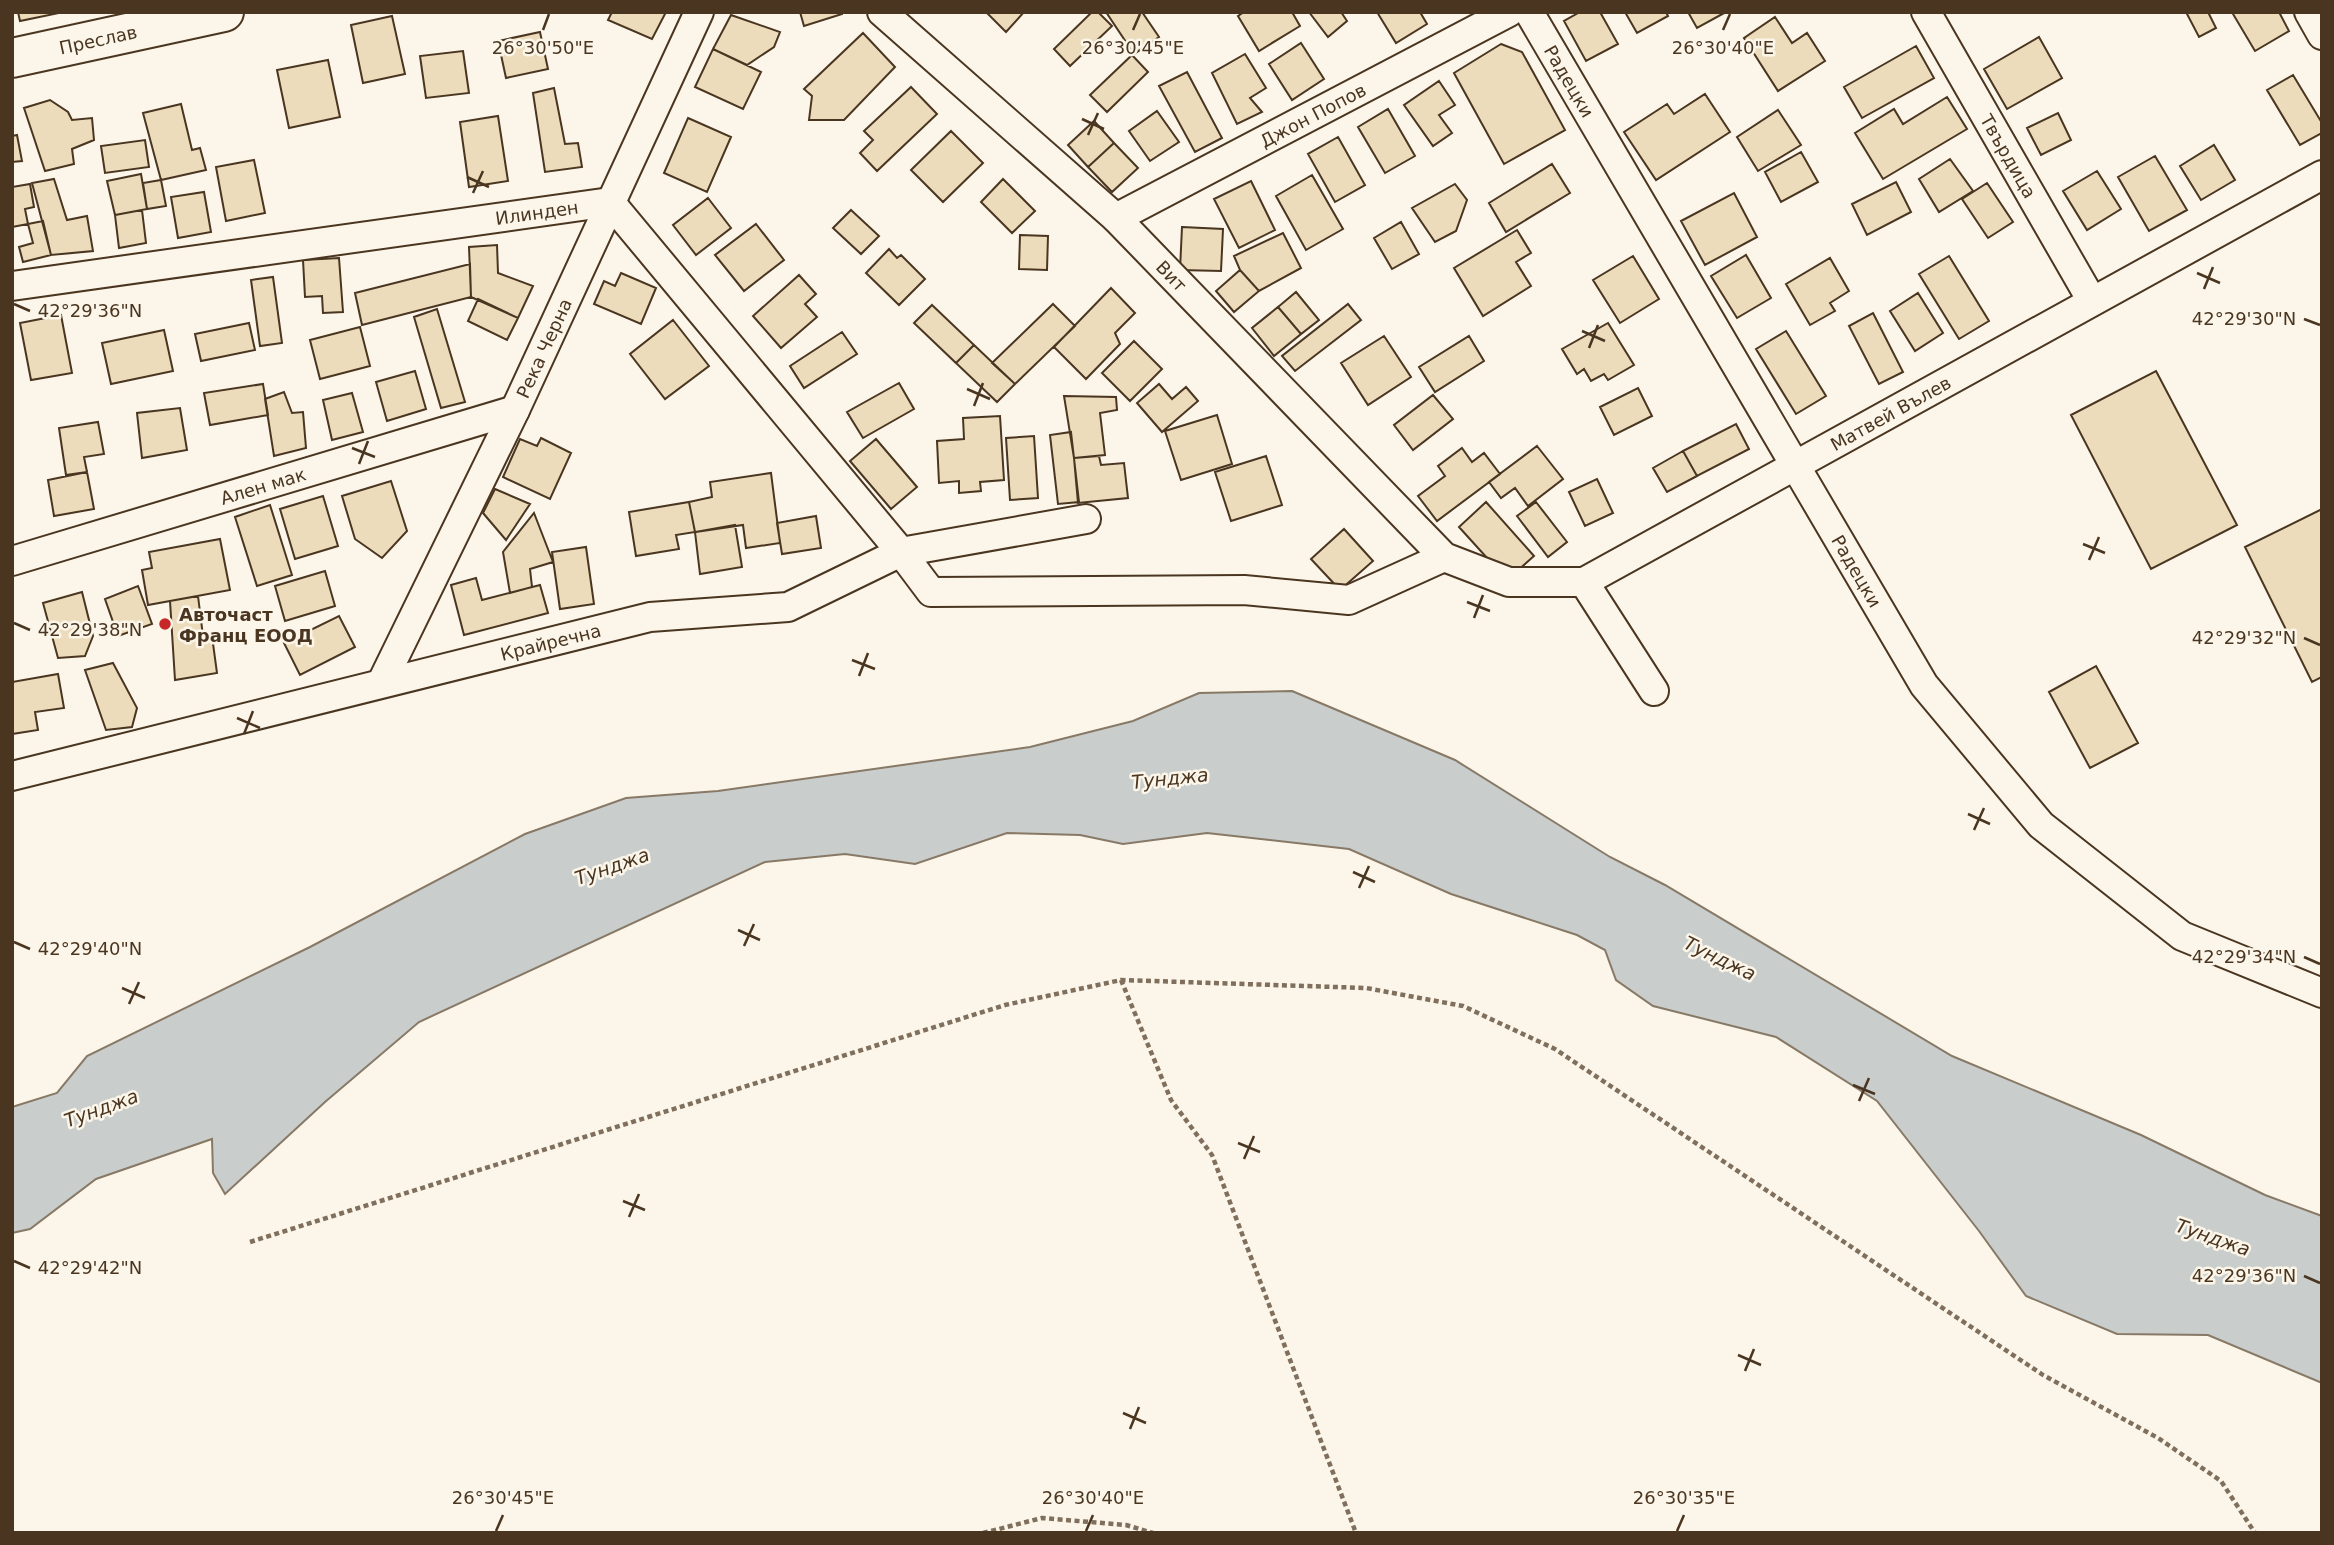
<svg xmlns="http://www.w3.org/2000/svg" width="2334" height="1545" font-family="'DejaVu Sans',sans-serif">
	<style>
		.water { fill: #c9cecd; stroke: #887966; stroke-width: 2 }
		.building { fill: #ecdcbc; stroke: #4a3520; stroke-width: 2 }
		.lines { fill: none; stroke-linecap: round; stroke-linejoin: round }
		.minor-casing { stroke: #4a3520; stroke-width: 32 }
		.secondary-casing { stroke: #4a3520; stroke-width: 42 }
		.path { stroke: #7f6f5c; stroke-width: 4.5; stroke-dasharray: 5 3.5; stroke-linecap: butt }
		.minor { stroke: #fbf6e9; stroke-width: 28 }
		.secondary { stroke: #fbf6e9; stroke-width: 38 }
		.ticks { fill: none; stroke: #4a3520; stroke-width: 2.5 }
		.poi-dot { fill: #c62828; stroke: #fbf6e9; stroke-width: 2.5 }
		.labels { text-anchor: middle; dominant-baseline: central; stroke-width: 5; stroke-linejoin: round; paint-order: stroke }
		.street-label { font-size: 18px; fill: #4a3520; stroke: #fbf6e9 }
		.poi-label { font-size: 18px; font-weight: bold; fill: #4a3520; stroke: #fbf6e9; text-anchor: start }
		.water-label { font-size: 19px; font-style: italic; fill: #4a3520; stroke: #fbf6e9 }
		.ticks-label { font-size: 18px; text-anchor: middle; fill: #4a3520; stroke: #fbf6e9; stroke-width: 5; stroke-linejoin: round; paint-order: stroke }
	</style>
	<rect width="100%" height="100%" fill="#fbf6e9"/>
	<!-- water -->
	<path class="water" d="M 1292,691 L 1455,760 L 1610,857 L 1665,885 L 1952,1056 L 2141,1135 L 2265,1195 L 2322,1216 L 2322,1383 L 2208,1335 L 2117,1334 L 2026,1296 L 1979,1231 L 1877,1101 L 1776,1037 L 1653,1006 L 1616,980 L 1605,950 L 1577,935 L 1451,894 L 1349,849 L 1207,833 L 1123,844 L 1080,835 L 1007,833 L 915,864 L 845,854 L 765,862 L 419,1022 L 325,1102 L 225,1194 L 213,1173 L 212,1139 L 96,1179 L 30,1229 L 12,1233 L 12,1107 L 57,1093 L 87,1056 L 310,947 L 525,834 L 626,798 L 718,791 L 1030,747 L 1133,721 L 1199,693 Z"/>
	<!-- building -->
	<path class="building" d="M 18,12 L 59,12 L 59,13 L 20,21 Z
		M 612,12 L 666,12 L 652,39 L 608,20 Z
		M 800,12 L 842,12 L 842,14 L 804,26 Z
		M 986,12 L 1024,12 L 1006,32 Z
		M 1092,12 L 1098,12 L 1112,26 L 1070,66 L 1054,49 Z
		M 1106,12 L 1142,12 L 1159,37 L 1134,54 Z
		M 1244,12 L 1292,12 L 1300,26 L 1259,51 L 1238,16 Z
		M 1309,12 L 1341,12 L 1347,21 L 1328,37 Z
		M 1377,12 L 1420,12 L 1427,24 L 1396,43 Z
		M 1580,12 L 1600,12 L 1618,44 L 1586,61 L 1564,21 Z
		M 1625,12 L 1666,12 L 1668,16 L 1637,33 Z
		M 1688,12 L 1726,12 L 1697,28 Z
		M 2186,12 L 2208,12 L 2216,28 L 2199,37 Z
		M 2237,12 L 2279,12 L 2289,31 L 2255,51 L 2233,14 Z
		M 731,15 L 780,32 L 774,47 L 747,65 L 713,49 Z
		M 392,16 L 405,74 L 363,83 L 351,25 Z
		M 1775,17 L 1792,43 L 1807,33 L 1825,61 L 1778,91 L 1744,38 Z
		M 540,32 L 548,69 L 506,78 L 498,41 Z
		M 863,33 L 895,67 L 844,120 L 809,120 L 812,96 L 804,89 Z
		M 2039,37 L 2062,78 L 2007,109 L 1984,69 Z
		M 1301,43 L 1324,79 L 1292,100 L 1269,64 Z
		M 1501,44 L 1522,52 L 1565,130 L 1504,164 L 1454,73 Z
		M 1916,46 L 1934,78 L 1862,118 L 1844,87 Z
		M 713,49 L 761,72 L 743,109 L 695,87 Z
		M 463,51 L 469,93 L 426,98 L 420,56 Z
		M 1245,54 L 1266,88 L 1250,98 L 1262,112 L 1237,124 L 1212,73 Z
		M 1132,55 L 1148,72 L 1107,112 L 1090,95 Z
		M 328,60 L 340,117 L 289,128 L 277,70 Z
		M 1187,72 L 1222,138 L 1195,152 L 1159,86 Z
		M 2293,75 L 2322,123 L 2322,133 L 2300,145 L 2267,90 Z
		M 1439,81 L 1455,105 L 1439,115 L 1452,133 L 1433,146 L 1404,105 Z
		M 911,87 L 937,114 L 877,171 L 860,153 L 873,140 L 864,131 Z
		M 554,88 L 565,144 L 578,143 L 582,167 L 545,172 L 533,93 Z
		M 1705,94 L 1730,132 L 1656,180 L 1624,132 L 1667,104 L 1674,114 Z
		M 1947,97 L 1967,129 L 1883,179 L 1855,133 L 1894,109 L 1903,124 Z
		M 50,100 L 68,112 L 72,120 L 92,118 L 94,140 L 72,149 L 74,164 L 45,171 L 24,108 Z
		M 181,104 L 192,150 L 200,148 L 206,170 L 161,180 L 143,113 Z
		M 1388,109 L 1415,156 L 1385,173 L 1358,127 Z
		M 1778,110 L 1801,145 L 1758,171 L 1737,137 Z
		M 1157,111 L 1179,142 L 1150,161 L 1129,131 Z
		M 2058,113 L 2071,140 L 2041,155 L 2027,128 Z
		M 498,116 L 508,181 L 469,187 L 460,122 Z
		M 688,118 L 731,137 L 707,192 L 664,173 Z
		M 1094,121 L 1114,143 L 1088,167 L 1068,145 Z
		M 951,131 L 983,163 L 943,202 L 911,170 Z
		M 17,135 L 22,161 L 12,162 L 12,136 Z
		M 1338,137 L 1365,185 L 1335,202 L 1308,154 Z
		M 145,140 L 149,167 L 105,173 L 101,146 Z
		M 1114,143 L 1138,168 L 1112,192 L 1088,167 Z
		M 2214,145 L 2235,180 L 2201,200 L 2180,166 Z
		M 1801,152 L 1818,182 L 1781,202 L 1765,172 Z
		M 2155,156 L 2187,210 L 2149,231 L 2118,177 Z
		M 1950,159 L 1973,191 L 1939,212 L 1919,179 Z
		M 254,160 L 265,213 L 226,221 L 216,167 Z
		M 1552,164 L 1570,193 L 1506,232 L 1489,203 Z
		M 2097,171 L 2121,209 L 2087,230 L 2063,191 Z
		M 141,174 L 147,209 L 115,215 L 107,181 Z
		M 1312,175 L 1343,229 L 1306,250 L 1276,196 Z
		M 54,179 L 67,220 L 87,216 L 93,251 L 51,255 L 32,183 Z
		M 1003,179 L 1035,211 L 1012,233 L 981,202 Z
		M 161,180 L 166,206 L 147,209 L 143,183 Z
		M 1251,181 L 1275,230 L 1239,248 L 1214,199 Z
		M 1896,182 L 1911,212 L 1867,235 L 1852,204 Z
		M 1987,183 L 2013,222 L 1988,238 L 1962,199 Z
		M 30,184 L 34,207 L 25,209 L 28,224 L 12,227 L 12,187 Z
		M 1455,184 L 1467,200 L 1456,231 L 1435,242 L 1412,208 Z
		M 204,192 L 211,232 L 178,238 L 171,197 Z
		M 1734,193 L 1757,237 L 1705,265 L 1681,221 Z
		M 708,198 L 731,228 L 696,255 L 673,225 Z
		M 142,210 L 146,243 L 119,248 L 115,215 Z
		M 851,210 L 879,236 L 861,254 L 833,228 Z
		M 43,221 L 51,255 L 23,262 L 19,247 L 33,243 L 28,224 Z
		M 1401,222 L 1419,254 L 1392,269 L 1374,238 Z
		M 756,224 L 784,260 L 744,291 L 715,255 Z
		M 1182,227 L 1223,229 L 1221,271 L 1180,270 Z
		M 1517,230 L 1531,253 L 1516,262 L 1531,286 L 1483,316 L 1454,268 Z
		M 1283,233 L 1301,268 L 1259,291 L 1240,270 L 1234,256 Z
		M 1020,235 L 1048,236 L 1047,270 L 1019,269 Z
		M 497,245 L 498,273 L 533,286 L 518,318 L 471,297 L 469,247 Z
		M 889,249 L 897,258 L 901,255 L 925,279 L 899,305 L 866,273 Z
		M 1746,255 L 1771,298 L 1737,318 L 1711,276 Z
		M 1633,256 L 1659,299 L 1620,323 L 1593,280 Z
		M 1949,256 L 1989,321 L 1959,339 L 1919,274 Z
		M 339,258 L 343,312 L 323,313 L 322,296 L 305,297 L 303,260 Z
		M 1830,258 L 1849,291 L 1830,303 L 1835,311 L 1810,325 L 1786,284 Z
		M 470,264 L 471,297 L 362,325 L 355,293 Z
		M 1240,270 L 1259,291 L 1234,312 L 1216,291 Z
		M 621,273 L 656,288 L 641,324 L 594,304 L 604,281 L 615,286 Z
		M 799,275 L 816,294 L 805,304 L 817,317 L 781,348 L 753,316 Z
		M 273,277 L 282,343 L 260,346 L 251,280 Z
		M 1111,288 L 1135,313 L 1115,333 L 1120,344 L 1086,379 L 1054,347 Z
		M 1296,292 L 1319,320 L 1301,334 L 1278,307 Z
		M 1918,293 L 1943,333 L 1915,351 L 1890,311 Z
		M 478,299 L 518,318 L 507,340 L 468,321 Z
		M 1053,304 L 1075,326 L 1015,384 L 992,363 Z
		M 1348,304 L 1361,320 L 1295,371 L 1282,356 Z
		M 932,305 L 974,345 L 956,363 L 914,323 Z
		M 1278,307 L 1301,334 L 1274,356 L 1252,328 Z
		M 437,309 L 465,402 L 441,408 L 414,317 Z
		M 1873,313 L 1903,372 L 1879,384 L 1849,326 Z
		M 61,315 L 72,373 L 31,380 L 20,323 Z
		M 673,320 L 709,366 L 665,399 L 630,354 Z
		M 249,323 L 255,350 L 201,361 L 195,334 Z
		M 1608,323 L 1634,365 L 1608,380 L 1604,374 L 1591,381 L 1584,369 L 1577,374 L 1562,349 Z
		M 360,327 L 370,366 L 320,379 L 310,340 Z
		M 164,330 L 173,371 L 111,384 L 102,343 Z
		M 1786,331 L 1826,396 L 1796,414 L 1756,349 Z
		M 842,332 L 857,354 L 804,388 L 790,366 Z
		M 1384,336 L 1411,377 L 1368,405 L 1341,363 Z
		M 1469,336 L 1484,361 L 1435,392 L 1419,367 Z
		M 1134,341 L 1162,369 L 1130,401 L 1102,373 Z
		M 974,345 L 1015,384 L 997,402 L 956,363 Z
		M 415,371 L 426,409 L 387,421 L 376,382 Z
		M 2156,371 L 2237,525 L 2151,569 L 2071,415 Z
		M 899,383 L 914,409 L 863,438 L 847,412 Z
		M 263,384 L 268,415 L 210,425 L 204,393 Z
		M 1159,384 L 1172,399 L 1186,387 L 1198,401 L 1162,432 L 1137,403 Z
		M 1638,388 L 1652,416 L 1614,435 L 1600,407 Z
		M 284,392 L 292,413 L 303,412 L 306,448 L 274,456 L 265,399 Z
		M 352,393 L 363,432 L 332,440 L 323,400 Z
		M 1433,395 L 1453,419 L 1413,450 L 1394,425 Z
		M 1064,396 L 1116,397 L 1117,410 L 1100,413 L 1105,455 L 1074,458 Z
		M 180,408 L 187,450 L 142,458 L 137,413 Z
		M 1217,415 L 1232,464 L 1181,480 L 1165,431 Z
		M 1000,416 L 1004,480 L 980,482 L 981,491 L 959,493 L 959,481 L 939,483 L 937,441 L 964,439 L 963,418 Z
		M 98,422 L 104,454 L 84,457 L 87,472 L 66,475 L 59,428 Z
		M 1736,424 L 1749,449 L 1697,476 L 1683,451 Z
		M 1071,432 L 1079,502 L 1058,504 L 1050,435 Z
		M 1034,436 L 1038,498 L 1010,500 L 1006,438 Z
		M 541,438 L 571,453 L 550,499 L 503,477 L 520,439 L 537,446 Z
		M 876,439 L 917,487 L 891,509 L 850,461 Z
		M 1537,446 L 1563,479 L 1528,506 L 1515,488 L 1501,498 L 1489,482 Z
		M 1462,448 L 1472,462 L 1484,453 L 1500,474 L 1437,521 L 1418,496 L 1445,476 L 1438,466 Z
		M 1683,451 L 1697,476 L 1667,492 L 1653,468 Z
		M 1099,456 L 1101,465 L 1124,463 L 1128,498 L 1078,503 L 1074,458 Z
		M 1266,456 L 1282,505 L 1231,521 L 1215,472 Z
		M 87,472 L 94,509 L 54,516 L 48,480 Z
		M 771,473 L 780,543 L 746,548 L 743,525 L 695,532 L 689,502 L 712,497 L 710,482 Z
		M 1597,479 L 1613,513 L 1585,526 L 1569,492 Z
		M 391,481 L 407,531 L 382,558 L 355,539 L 342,496 Z
		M 495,489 L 530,504 L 506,540 L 483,513 Z
		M 323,496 L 338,546 L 295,559 L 280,509 Z
		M 689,502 L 695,532 L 676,535 L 679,549 L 636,556 L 629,512 Z
		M 1486,502 L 1534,556 L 1507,580 L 1459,527 Z
		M 1536,502 L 1567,542 L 1548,557 L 1517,516 Z
		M 270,505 L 292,575 L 257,586 L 235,517 Z
		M 2322,509 L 2322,677 L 2312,682 L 2245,547 Z
		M 534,513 L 553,562 L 530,569 L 532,587 L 510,593 L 503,552 Z
		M 816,516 L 821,548 L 782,554 L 777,523 Z
		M 735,525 L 742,567 L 700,574 L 695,532 Z
		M 1344,529 L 1373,561 L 1340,590 L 1311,559 Z
		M 220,539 L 230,590 L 148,605 L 142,570 L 152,568 L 149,552 Z
		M 586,547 L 594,604 L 560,609 L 552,552 Z
		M 325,571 L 335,606 L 285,621 L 275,586 Z
		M 476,578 L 482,600 L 540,585 L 548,613 L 464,635 L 451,585 Z
		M 138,586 L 152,624 L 118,636 L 105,599 Z
		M 82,592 L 93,636 L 85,656 L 58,658 L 43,603 Z
		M 198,596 L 203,636 L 212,636 L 217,673 L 175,680 L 170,601 Z
		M 339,616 L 355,647 L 300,675 L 284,643 Z
		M 113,663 L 137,708 L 132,727 L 106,730 L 85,670 Z
		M 2096,666 L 2138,743 L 2090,768 L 2049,692 Z
		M 58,674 L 64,708 L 35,712 L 38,730 L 12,734 L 12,682 Z"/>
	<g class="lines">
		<!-- minor casing -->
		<g class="minor-casing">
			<g id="minor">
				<path id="s1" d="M 882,12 L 1116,218 L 1444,557 L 1509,582 L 1584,582 L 2322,175"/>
				<path id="s2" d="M 1529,12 L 1924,685 L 2041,825 L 2182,936 L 2322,993"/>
				<path id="s3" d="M 1926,12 L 2092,301"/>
				<path d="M 2309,12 L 2322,35"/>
				<path id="s4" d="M 1116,218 L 1509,12"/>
				<path id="s5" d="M 12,286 L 610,202 L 901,552 L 931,592 L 1244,590 L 1349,600 L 1444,557"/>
				<path id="s6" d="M 12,561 L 515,410"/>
				<path d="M 1584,582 L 1654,691"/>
				<path id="s7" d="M 382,682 L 515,410 L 699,12"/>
				<path id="s8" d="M 12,776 L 650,617 L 788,607 L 901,552 L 1086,519"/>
			</g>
		</g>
		<!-- secondary casing -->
		<g class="secondary-casing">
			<g id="secondary">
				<path id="s9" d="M 12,58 L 224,12"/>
			</g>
		</g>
		<!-- path -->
		<path class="path" d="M 1121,980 L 1171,1100 L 1212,1155 L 1356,1533
			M 250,1242 L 1005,1005 L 1121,980 L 1366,988 L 1463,1006 L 1555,1049 L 2043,1375 L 2158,1438 L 2221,1481 L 2255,1533
			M 983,1533 L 1042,1518 L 1126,1525 L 1153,1533"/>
		<!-- minor -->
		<use href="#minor" class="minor"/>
		<!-- secondary -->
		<use href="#secondary" class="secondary"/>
	</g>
	<!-- ticks -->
	<path class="ticks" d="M 543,30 L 549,14M 1133,30 L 1140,14M 1723,30 L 1730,14M 1082,119 L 1104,129M 1088,135 L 1098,113M 467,177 L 489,187M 473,193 L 483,171M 2197,273 L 2220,283M 2204,289 L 2213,267M 14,304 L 30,311M 2304,319 L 2320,325M 1582,331 L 1605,341M 1589,348 L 1598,325M 967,389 L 990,399M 974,406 L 983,383M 352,448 L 375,457M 359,464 L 368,441M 2083,544 L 2105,553M 2089,560 L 2099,537M 1467,602 L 1490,611M 1474,618 L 1483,595M 14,623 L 30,630M 2304,638 L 2320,645M 852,660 L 875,669M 859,676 L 868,653M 237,718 L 260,728M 244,734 L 253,711M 1968,814 L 1990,824M 1974,830 L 1984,808M 1353,872 L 1375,882M 1359,888 L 1369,866M 738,930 L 760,940M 14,942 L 30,949M 744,946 L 754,924M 2304,957 L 2320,964M 122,988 L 145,998M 129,1004 L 139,982M 1853,1085 L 1875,1094M 1859,1101 L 1869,1078M 1238,1143 L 1260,1152M 1244,1159 L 1254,1136M 623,1201 L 645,1210M 629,1217 L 639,1194M 14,1261 L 30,1268M 2304,1276 L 2320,1283M 1738,1355 L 1761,1365M 1745,1371 L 1754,1349M 1123,1413 L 1146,1423M 1130,1429 L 1139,1407M 496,1531 L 503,1515M 1086,1531 L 1093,1515M 1677,1531 L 1684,1515"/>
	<!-- markers -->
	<circle class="poi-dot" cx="165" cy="624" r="7"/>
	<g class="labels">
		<!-- street labels -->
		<g class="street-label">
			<text stroke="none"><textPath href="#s9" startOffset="88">Преслав</textPath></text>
			<text stroke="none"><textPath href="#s2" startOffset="80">Радецки</textPath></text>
			<text stroke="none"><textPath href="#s4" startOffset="222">Джон Попов</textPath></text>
			<text stroke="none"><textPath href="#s3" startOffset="166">Твърдица</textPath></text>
			<text stroke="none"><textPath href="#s5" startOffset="530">Илинден</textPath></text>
			<text stroke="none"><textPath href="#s1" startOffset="392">Вит</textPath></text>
			<text stroke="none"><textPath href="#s7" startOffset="371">Река Черна</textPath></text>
			<text stroke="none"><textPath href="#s1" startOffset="1278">Матвей Вълев</textPath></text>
			<text stroke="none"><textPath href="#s6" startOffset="262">Ален мак</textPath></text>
			<text stroke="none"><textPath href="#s2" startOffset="648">Радецки</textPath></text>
			<text stroke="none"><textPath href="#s8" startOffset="555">Крайречна</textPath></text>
		</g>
		<!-- poi labels -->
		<g class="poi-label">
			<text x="179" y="614">Авточаст<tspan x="179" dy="21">Франц ЕООД</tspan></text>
		</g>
		<!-- water labels -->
		<g class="water-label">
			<text transform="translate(1170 778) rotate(-6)">Тунджа</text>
			<text transform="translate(612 866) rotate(-19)">Тунджа</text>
			<text transform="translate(1720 958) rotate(26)">Тунджа</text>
			<text transform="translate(101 1108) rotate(-20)">Тунджа</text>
			<text transform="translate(2213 1237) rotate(19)">Тунджа</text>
		</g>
	</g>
	<g class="ticks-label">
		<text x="543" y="54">26°30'50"E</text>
		<text x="1133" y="54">26°30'45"E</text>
		<text x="1723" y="54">26°30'40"E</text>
		<text x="90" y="317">42°29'36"N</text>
		<text x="2244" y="325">42°29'30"N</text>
		<text x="90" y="636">42°29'38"N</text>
		<text x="2244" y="644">42°29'32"N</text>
		<text x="90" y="955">42°29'40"N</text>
		<text x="2244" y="963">42°29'34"N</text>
		<text x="90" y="1274">42°29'42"N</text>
		<text x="2244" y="1282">42°29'36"N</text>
		<text x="503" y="1504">26°30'45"E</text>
		<text x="1093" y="1504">26°30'40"E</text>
		<text x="1684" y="1504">26°30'35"E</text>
	</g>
	<!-- border -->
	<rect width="2334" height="1545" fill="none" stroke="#4a3520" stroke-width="28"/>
</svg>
